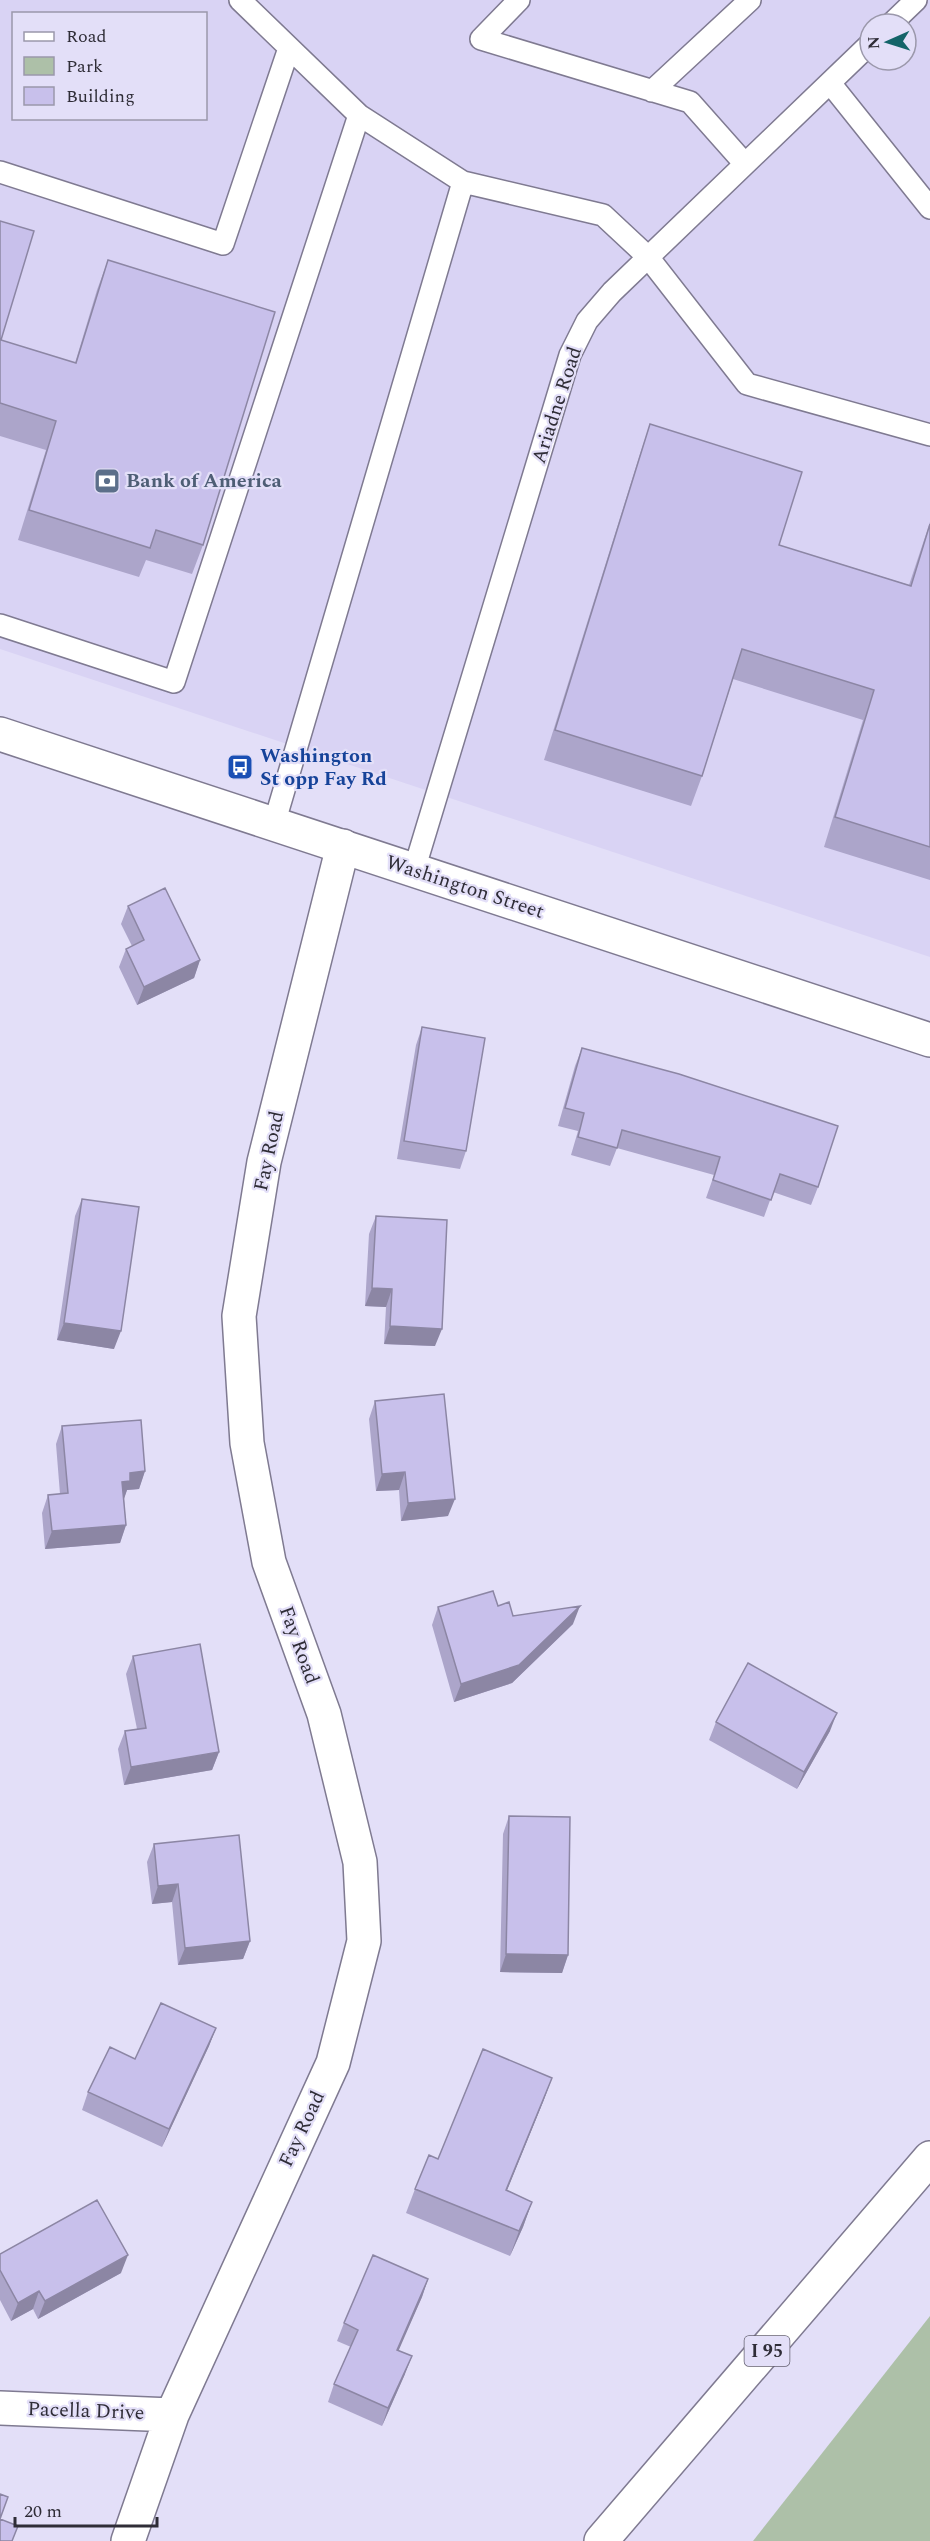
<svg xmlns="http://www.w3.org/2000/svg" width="930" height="2541" font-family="Spectral,serif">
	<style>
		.built { fill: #d9d3f4; fill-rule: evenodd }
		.green { fill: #adc0a8 }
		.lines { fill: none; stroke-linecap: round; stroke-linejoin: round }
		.service-casing { stroke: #7f7a91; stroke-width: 24 }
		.minor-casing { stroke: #7f7a91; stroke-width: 36 }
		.secondary-casing { stroke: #7f7a91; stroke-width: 36 }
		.motorway-casing { stroke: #7f7a91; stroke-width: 36 }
		.service { stroke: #fff; stroke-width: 21 }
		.minor { stroke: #fff; stroke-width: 33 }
		.secondary { stroke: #fff; stroke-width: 33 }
		.motorway { stroke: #fff; stroke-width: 33 }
		.wall { fill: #aca5ca }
		.shaded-wall { fill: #8c86a4 }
		.building { fill: #c8c0eb; stroke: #8c86a4; stroke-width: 1.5 }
		.labels { text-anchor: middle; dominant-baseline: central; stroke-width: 4.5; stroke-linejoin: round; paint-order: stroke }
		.shield { fill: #e3dff8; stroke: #656271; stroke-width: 1.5 }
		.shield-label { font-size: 18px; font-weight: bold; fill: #2f2d37 }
		.street-label { font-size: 20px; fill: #2f2d37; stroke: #e3dff8 }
		.service-label { font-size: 20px; font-weight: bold; fill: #4e5e75; stroke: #e3dff8; text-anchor: start }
		.transit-label { font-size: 20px; font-weight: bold; fill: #164399; stroke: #e3dff8; text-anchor: start }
	</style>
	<rect width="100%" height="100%" fill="#e3dff8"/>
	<!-- built -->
	<path class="built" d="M 0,0 L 930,0 L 930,957 L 0,649 ZM 14,14 L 206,14 L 206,118 L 14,118 ZM 870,24 L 906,24 L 906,60 L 870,60 Z"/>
	<!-- green -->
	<path class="green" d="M 930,2316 L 930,2541 L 753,2541 Z"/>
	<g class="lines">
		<!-- service casing -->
		<g class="service-casing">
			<path id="service" d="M 240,0 L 359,115 L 463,182
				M 519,0 L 481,39 L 690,102 L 745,164
				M 891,24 L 916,0
				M 830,83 L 930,208
				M 652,91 L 750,0
				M 0,172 L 223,244 L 289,48
				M 0,625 L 174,682 L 359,115
				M 274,824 L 463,182 L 603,215 L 648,257 L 747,384 L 930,435
				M 414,870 L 570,355 L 587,321 L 612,292 L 870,44"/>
		</g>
		<!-- minor casing -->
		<g class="minor-casing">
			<path id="minor" d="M 0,2408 L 172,2415
				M 128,2541 L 172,2415 L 333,2063 L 364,1941 L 360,1862 L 324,1714 L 269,1562 L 247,1443 L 239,1316 L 264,1162 L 343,846"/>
		</g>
		<!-- secondary casing -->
		<g class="secondary-casing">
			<path id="secondary" d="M 0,734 L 930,1040"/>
		</g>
		<!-- motorway casing -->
		<g class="motorway-casing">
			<path id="motorway" d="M 601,2541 L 930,2158"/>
		</g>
		<!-- service -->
		<use href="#service" class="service"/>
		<!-- minor -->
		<use href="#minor" class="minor"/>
		<!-- secondary -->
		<use href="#secondary" class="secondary"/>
		<!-- motorway -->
		<use href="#motorway" class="motorway"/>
	</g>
	<!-- wall -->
	<path class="wall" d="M 0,221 L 1,340 L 75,363 L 97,290 L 108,260 L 203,545 L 192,574 L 146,560 L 139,577 L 18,540 L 46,450 L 0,436 Z
		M 650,424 L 779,545 L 909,585 L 930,522 L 930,880 L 824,847 L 863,720 L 733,679 L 702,776 L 691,806 L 544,760 L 640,454 Z
		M 128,906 L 200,960 L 194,978 L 137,1005 L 119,967 L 126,949 L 132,946 L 121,924 Z
		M 422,1027 L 466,1151 L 460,1169 L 397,1159 L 416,1045 Z
		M 582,1048 L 818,1187 L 811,1205 L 773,1192 L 764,1217 L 706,1198 L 714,1175 L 617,1148 L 610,1166 L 571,1155 L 578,1131 L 558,1126 L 575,1066 Z
		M 82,1199 L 114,1349 L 57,1340 L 75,1216 Z
		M 376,1216 L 435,1346 L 384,1344 L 386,1307 L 365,1306 L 369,1234 Z
		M 375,1401 L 448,1516 L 401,1521 L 399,1490 L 376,1491 L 369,1419 Z
		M 62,1426 L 145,1471 L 139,1489 L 127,1490 L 124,1498 L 126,1525 L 120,1543 L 45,1549 L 42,1513 L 48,1495 L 60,1494 L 56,1444 Z
		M 498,1606 L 513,1616 L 573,1624 L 512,1683 L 454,1702 L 432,1625 L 438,1607 Z
		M 133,1656 L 219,1752 L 212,1770 L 124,1785 L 118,1749 L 125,1731 L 137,1729 L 126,1674 Z
		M 716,1722 L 830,1731 L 797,1789 L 709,1740 Z
		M 509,1816 L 568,1955 L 562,1973 L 500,1972 L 503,1834 Z
		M 154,1844 L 250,1941 L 243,1959 L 178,1965 L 172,1902 L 152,1904 L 147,1862 Z
		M 216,2028 L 209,2046 L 162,2147 L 82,2110 L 88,2092 Z
		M 552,2078 L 543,2102 L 507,2190 L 532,2202 L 523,2227 L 510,2256 L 406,2213 L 415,2189 L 438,2159 Z
		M 0,2254 L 121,2273 L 38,2319 L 33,2309 L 11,2321 L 0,2300 Z
		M 428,2279 L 422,2297 L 398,2350 L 405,2374 L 382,2426 L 328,2402 L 334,2384 L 351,2347 L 337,2341 L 344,2323 Z"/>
	<!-- shaded-wall -->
	<path class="shaded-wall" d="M 200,960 L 194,978 L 137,1005 L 144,987 Z
		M 372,1288 L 392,1289 L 386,1307 L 365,1306 Z
		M 64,1323 L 121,1331 L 114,1349 L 57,1340 Z
		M 390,1326 L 442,1329 L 435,1346 L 384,1344 Z
		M 145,1471 L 139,1489 L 127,1490 L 124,1499 L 122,1482 L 130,1473 Z
		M 405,1472 L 399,1490 L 376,1491 L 382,1474 Z
		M 455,1499 L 448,1516 L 401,1521 L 408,1503 Z
		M 126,1525 L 120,1543 L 45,1549 L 52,1531 Z
		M 580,1606 L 573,1624 L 512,1683 L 454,1702 L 461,1684 Z
		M 837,1713 L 830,1731 L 797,1789 L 804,1772 Z
		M 219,1752 L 212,1770 L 124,1785 L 131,1767 Z
		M 178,1884 L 172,1902 L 152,1904 L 158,1886 Z
		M 250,1941 L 243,1959 L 178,1965 L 185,1948 Z
		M 506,1954 L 568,1955 L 562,1973 L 500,1972 Z
		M 216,2028 L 209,2046 L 162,2147 L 169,2129 Z
		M 552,2078 L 543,2102 L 497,2215 L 506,2190 Z
		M 532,2202 L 523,2227 L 510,2256 L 519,2231 Z
		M 128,2255 L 121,2273 L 38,2319 L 45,2301 Z
		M 428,2279 L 422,2297 L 391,2368 L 397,2350 Z
		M 39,2291 L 33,2309 L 11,2321 L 18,2303 Z
		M 412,2356 L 405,2374 L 382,2426 L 388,2408 Z"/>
	<!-- building -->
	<path class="building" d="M 0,221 L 34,231 L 1,340 L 76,363 L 108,260 L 275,312 L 203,545 L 156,530 L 150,548 L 29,510 L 56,421 L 0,403 Z
		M 650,424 L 802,472 L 779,545 L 911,586 L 930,524 L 930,847 L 835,817 L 874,690 L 742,649 L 702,776 L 555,730 Z
		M 165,888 L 200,960 L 144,987 L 126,949 L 144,940 L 128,906 Z
		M 422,1027 L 485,1038 L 466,1151 L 404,1141 Z
		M 582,1048 L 679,1074 L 838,1126 L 818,1187 L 780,1174 L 771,1200 L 713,1180 L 720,1157 L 622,1130 L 617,1148 L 578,1137 L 584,1113 L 565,1108 Z
		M 82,1199 L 139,1207 L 121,1331 L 64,1323 Z
		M 376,1216 L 447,1220 L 442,1329 L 390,1326 L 392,1289 L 372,1288 Z
		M 444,1394 L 455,1499 L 408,1503 L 405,1472 L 382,1474 L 375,1401 Z
		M 141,1420 L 145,1471 L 130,1473 L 130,1481 L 122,1482 L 126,1525 L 52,1531 L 48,1495 L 68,1493 L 62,1426 Z
		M 493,1591 L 498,1606 L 509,1602 L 513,1616 L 580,1606 L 519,1665 L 461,1684 L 438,1607 Z
		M 200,1644 L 219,1752 L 131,1767 L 125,1731 L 146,1728 L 133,1656 Z
		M 748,1663 L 837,1713 L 804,1772 L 716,1722 Z
		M 509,1816 L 570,1817 L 568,1955 L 506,1954 Z
		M 239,1835 L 250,1941 L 185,1948 L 178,1884 L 158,1886 L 154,1844 Z
		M 161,2003 L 216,2028 L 169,2129 L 88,2092 L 110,2047 L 135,2059 Z
		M 483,2049 L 552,2078 L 506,2190 L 532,2202 L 519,2231 L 415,2189 L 429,2155 L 438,2159 Z
		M 97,2200 L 128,2255 L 45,2301 L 39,2291 L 18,2303 L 0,2270 L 0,2254 Z
		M 373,2255 L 428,2279 L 397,2350 L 412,2356 L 388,2408 L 334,2384 L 358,2330 L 344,2323 Z
		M 0,2494 L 8,2497 L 0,2519 Z
		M 0,2519 L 18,2526 L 12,2541 L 0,2541 Z"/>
	<!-- icons -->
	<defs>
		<g id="bank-square" transform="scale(1.35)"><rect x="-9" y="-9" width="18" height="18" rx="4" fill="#5c6f8a" stroke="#e3dff8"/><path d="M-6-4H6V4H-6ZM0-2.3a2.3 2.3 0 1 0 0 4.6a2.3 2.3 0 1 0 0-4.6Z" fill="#fff"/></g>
		<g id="bus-square" transform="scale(1.35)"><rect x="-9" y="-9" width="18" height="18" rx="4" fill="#1a4fb4" stroke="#e3dff8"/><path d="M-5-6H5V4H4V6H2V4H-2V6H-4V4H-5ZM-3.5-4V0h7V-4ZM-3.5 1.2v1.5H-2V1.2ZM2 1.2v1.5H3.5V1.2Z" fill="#fff"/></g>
	</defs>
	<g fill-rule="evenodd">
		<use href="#bank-square" x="107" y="481"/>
		<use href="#bus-square" x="240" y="767"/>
	</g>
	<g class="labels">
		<!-- shield labels -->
		<rect class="shield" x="744.5" y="2336" width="45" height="30" rx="4.5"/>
		<g class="shield-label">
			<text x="767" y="2351">I 95</text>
		</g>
		<!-- street labels -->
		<g class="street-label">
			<text transform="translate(557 405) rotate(-72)">Ariadne Road</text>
			<text transform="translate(465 887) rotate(18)">Washington Street</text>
			<text transform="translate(269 1151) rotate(-78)">Fay Road</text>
			<text transform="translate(299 1645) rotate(70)">Fay Road</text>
			<text transform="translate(302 2129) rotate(-65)">Fay Road</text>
			<text transform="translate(86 2411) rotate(2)">Pacella Drive</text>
		</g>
		<!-- service labels -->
		<g class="service-label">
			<text x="126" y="481">Bank of America</text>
		</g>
		<!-- transit labels -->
		<g class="transit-label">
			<text x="260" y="756">Washington<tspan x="260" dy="23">St opp Fay Rd</tspan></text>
		</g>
	</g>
	<!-- legend -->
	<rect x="12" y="12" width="195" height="108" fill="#e3dff8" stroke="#9b98ab" stroke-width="1.5"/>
	<rect x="24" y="32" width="30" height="9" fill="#ffffff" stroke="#9b98ab" stroke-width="1.5"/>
	<text x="66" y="42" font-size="18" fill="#2f2d37">Road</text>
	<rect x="24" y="57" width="30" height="18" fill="#adc0a8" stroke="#9b98ab" stroke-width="1.5"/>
	<text x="66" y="72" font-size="18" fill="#2f2d37">Park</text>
	<rect x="24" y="87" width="30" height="18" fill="#c8c0eb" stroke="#9b98ab" stroke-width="1.5"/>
	<text x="66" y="102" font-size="18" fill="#2f2d37">Building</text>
	<!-- north arrow -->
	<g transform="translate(888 42) rotate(267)"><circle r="28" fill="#e3dff8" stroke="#9b98ab" stroke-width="1.5"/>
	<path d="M0-4.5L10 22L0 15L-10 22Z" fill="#146469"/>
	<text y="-9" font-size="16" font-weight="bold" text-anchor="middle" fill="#2f2d37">N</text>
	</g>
	<!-- scale -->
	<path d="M15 2517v9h142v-9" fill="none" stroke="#2f2d37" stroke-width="3"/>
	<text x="24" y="2517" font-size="18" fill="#2f2d37" stroke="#e3dff8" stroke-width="4.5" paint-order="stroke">20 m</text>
</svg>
